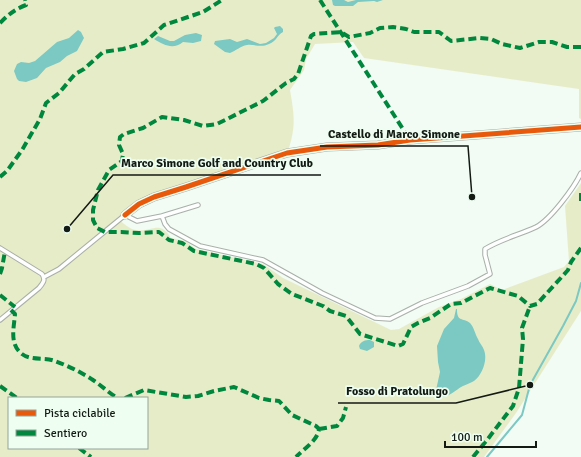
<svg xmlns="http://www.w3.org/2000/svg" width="581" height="457" font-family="Signika,sans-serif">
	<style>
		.green { fill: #e7ecc8; fill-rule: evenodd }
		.water { fill: #7bc9c2 }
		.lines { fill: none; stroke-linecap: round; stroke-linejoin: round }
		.stream { stroke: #7bc9c2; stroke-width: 2 }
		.service-casing { stroke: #a8afa9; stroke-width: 5.5 }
		.minor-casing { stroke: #a8afa9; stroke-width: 9 }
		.service { stroke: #fdfefd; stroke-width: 3.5 }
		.minor { stroke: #fdfefd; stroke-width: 7 }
		.quiet { stroke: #00873e; stroke-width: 4; stroke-dasharray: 8 4; stroke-linecap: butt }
		.cycleway-casing { stroke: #eefff1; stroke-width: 8 }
		.cycleway { stroke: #e8590c; stroke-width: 5 }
		.leader { fill: none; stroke: #131a14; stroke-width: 1.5 }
		.callout-dot { fill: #131a14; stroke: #eefff1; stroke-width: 1.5 }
		.callout-label { font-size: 12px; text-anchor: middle; font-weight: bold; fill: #131a14; stroke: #eefff1; stroke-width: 3.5; stroke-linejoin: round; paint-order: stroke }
	</style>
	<rect width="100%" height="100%" fill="#f2fbf4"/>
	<!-- green -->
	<path class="green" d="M 0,0 L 581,0 L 581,119 L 579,118 L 579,89 L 364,58 L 353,42 L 315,44 L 306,59 L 304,70 L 290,90 C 294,113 296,126 289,148 L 155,194 L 134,203 L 117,218 C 123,223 129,229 136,230 C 152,233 159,219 171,238 L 185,241 L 196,249 L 263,264 L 283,278 L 391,330 L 399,329 L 439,307 L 461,299 L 490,284 L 502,290 L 564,267 L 569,261 L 565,206 L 581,183 L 581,311 L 516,413 L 484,457 L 0,457 ZM 9,398 L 147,398 L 147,448 L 9,448 Z"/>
	<!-- water -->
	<path class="water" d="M 332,0 L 344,0 L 348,2 L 356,0 L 383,0 L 377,2 L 374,1 L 358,2 L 353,6 L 335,6 L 333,5 Z
		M 280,26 L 283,29 L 283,32 C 277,35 277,41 269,44 C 261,48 255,44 247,45 C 240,46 236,51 230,53 L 225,52 L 214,44 L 215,41 L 230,39 L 237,42 L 247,39 L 260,44 L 266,43 L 274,38 L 277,34 L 274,28 L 275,27 Z
		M 78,30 L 81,32 L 84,38 L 77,51 L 67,56 L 60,62 L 46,68 L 37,78 L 26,82 L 19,81 L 17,79 L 14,71 L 17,64 L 21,62 L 29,63 L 35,61 L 57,42 L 69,38 Z
		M 196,33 L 202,35 L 201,41 L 193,43 L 183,42 C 173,50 164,45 154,39 L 158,36 L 170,41 L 174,41 L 185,35 Z
		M 456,309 L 457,309 C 457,323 463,317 470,323 C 474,327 475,334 478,339 C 479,343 483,346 484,350 C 488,360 482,375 474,381 C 471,383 467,384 463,386 C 455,390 450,397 441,397 L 439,395 L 436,390 L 440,372 L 438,362 L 437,346 L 444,329 L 454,318 Z
		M 370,340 L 374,342 L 374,347 L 367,351 L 360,349 L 359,346 C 361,341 365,340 370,340 Z"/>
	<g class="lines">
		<!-- stream -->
		<path class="stream" d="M 487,457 L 522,415 L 530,385 L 563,326 L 576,301 L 581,283"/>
		<!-- service casing -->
		<g class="service-casing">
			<path id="service" d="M 162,216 L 165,224 L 169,229 L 200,246 L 263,260 L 322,293 L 375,318 L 390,319 L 422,303 L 468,286 L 490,274 L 485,255 L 485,249 C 501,239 519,235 536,227 C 550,220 574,188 581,173
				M 0,248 L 42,274 C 46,280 43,283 39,288 L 0,320
				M 44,277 L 59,269 L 125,215 L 137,221 L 162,216 L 198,205"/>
		</g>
		<!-- minor casing -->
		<g class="minor-casing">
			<path id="minor" d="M 125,215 L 139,204 L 154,197 L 186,187 L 287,153 L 327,147 L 378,145 L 410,140 L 581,127"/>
		</g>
		<!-- service -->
		<use href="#service" class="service"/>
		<!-- minor -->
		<use href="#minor" class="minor"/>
		<!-- quiet -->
		<path class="quiet" d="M 320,0 L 410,140
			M 0,23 C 8,15 15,9 26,5 L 25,0
			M 581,47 L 567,47 L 552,42 L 539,42 L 520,48 L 502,44 L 491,39 L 479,38 L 451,41 L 439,32 L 414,32 L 406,29 L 393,27 L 380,28 L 370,33 L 349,37 L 341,32 L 314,34 L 311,36 L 298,74 L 294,79 L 286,83 L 263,101 L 217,124 L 203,126 L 184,120 L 162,117 L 143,128 L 124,134 L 120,137 L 119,145 L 123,154 L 122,161 L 109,170 L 98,190 L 93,210 L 93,220 L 97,228 L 105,232 L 121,232 L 139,233 L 159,232 L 169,240 L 182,243 L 194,251 L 256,264 L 264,268 L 278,284 L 292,294 L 323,306 L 330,311 L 346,316 L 360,334 L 398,346 L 403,344 L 411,327 L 418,323 L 430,318 L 451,304 L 461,303 L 490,288 L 518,296 L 530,306 L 537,304 L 568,270 L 571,262 L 581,248
			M 0,177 L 7,171 L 22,150 L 40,119 L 46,103 L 59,93 L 75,74 L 84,69 L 103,52 L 123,49 L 144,43 L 164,25 L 203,12 L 222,0
			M 581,193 L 581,204
			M 0,274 L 2,268 L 5,251
			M 0,295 L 15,307
			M 11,310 L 15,314 C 14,328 9,344 22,354 C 31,361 45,357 55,361 C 68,366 81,372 93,380 C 101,385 111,395 118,398
			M 0,386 L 17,398
			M 125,398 L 144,390 L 186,397 L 198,396 L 214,391 L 234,387 L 259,398 L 269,400 L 279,401 L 292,415 L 316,426 L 319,429 C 318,440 304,449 296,457
			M 319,429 L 337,426 L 343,418 L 346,407
			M 79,448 L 91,457
			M 473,457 L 487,440 L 513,406 L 519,388 L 523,339 L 522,328 L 530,306"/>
		<!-- cycleway casing -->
		<g class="cycleway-casing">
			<path id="cycleway" d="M 125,215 L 139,204 L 154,197 L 186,187 L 287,153 L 327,147 L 378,145 L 410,140 L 581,127"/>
		</g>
		<!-- cycleway -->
		<use href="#cycleway" class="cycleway"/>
	</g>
	<!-- callouts -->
	<path class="leader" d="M472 197L468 146H320M67 229L113 175H321M530 385L456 403H338"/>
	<g class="callout-dot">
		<circle cx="472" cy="197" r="4"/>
		<circle cx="67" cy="229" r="4"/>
		<circle cx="530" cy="385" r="4"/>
	</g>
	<g class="callout-label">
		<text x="394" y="138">Castello di Marco Simone</text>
		<text x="217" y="167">Marco Simone Golf and Country Club</text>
		<text x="397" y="395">Fosso di Pratolungo</text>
	</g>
	<!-- legend -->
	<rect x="8" y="397" width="140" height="52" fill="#eefff1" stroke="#96a399"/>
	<rect x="16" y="410" width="20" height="6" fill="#e8590c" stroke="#96a399"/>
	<text x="44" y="417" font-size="12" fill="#131a14">Pista ciclabile</text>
	<rect x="16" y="430" width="20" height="6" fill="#00873e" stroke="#96a399"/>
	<text x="44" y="437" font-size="12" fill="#131a14">Sentiero</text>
	<!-- scale -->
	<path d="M445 441v6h91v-6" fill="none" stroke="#131a14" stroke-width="2"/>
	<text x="451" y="441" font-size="12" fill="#131a14" stroke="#eefff1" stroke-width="3" paint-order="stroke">100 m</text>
</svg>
